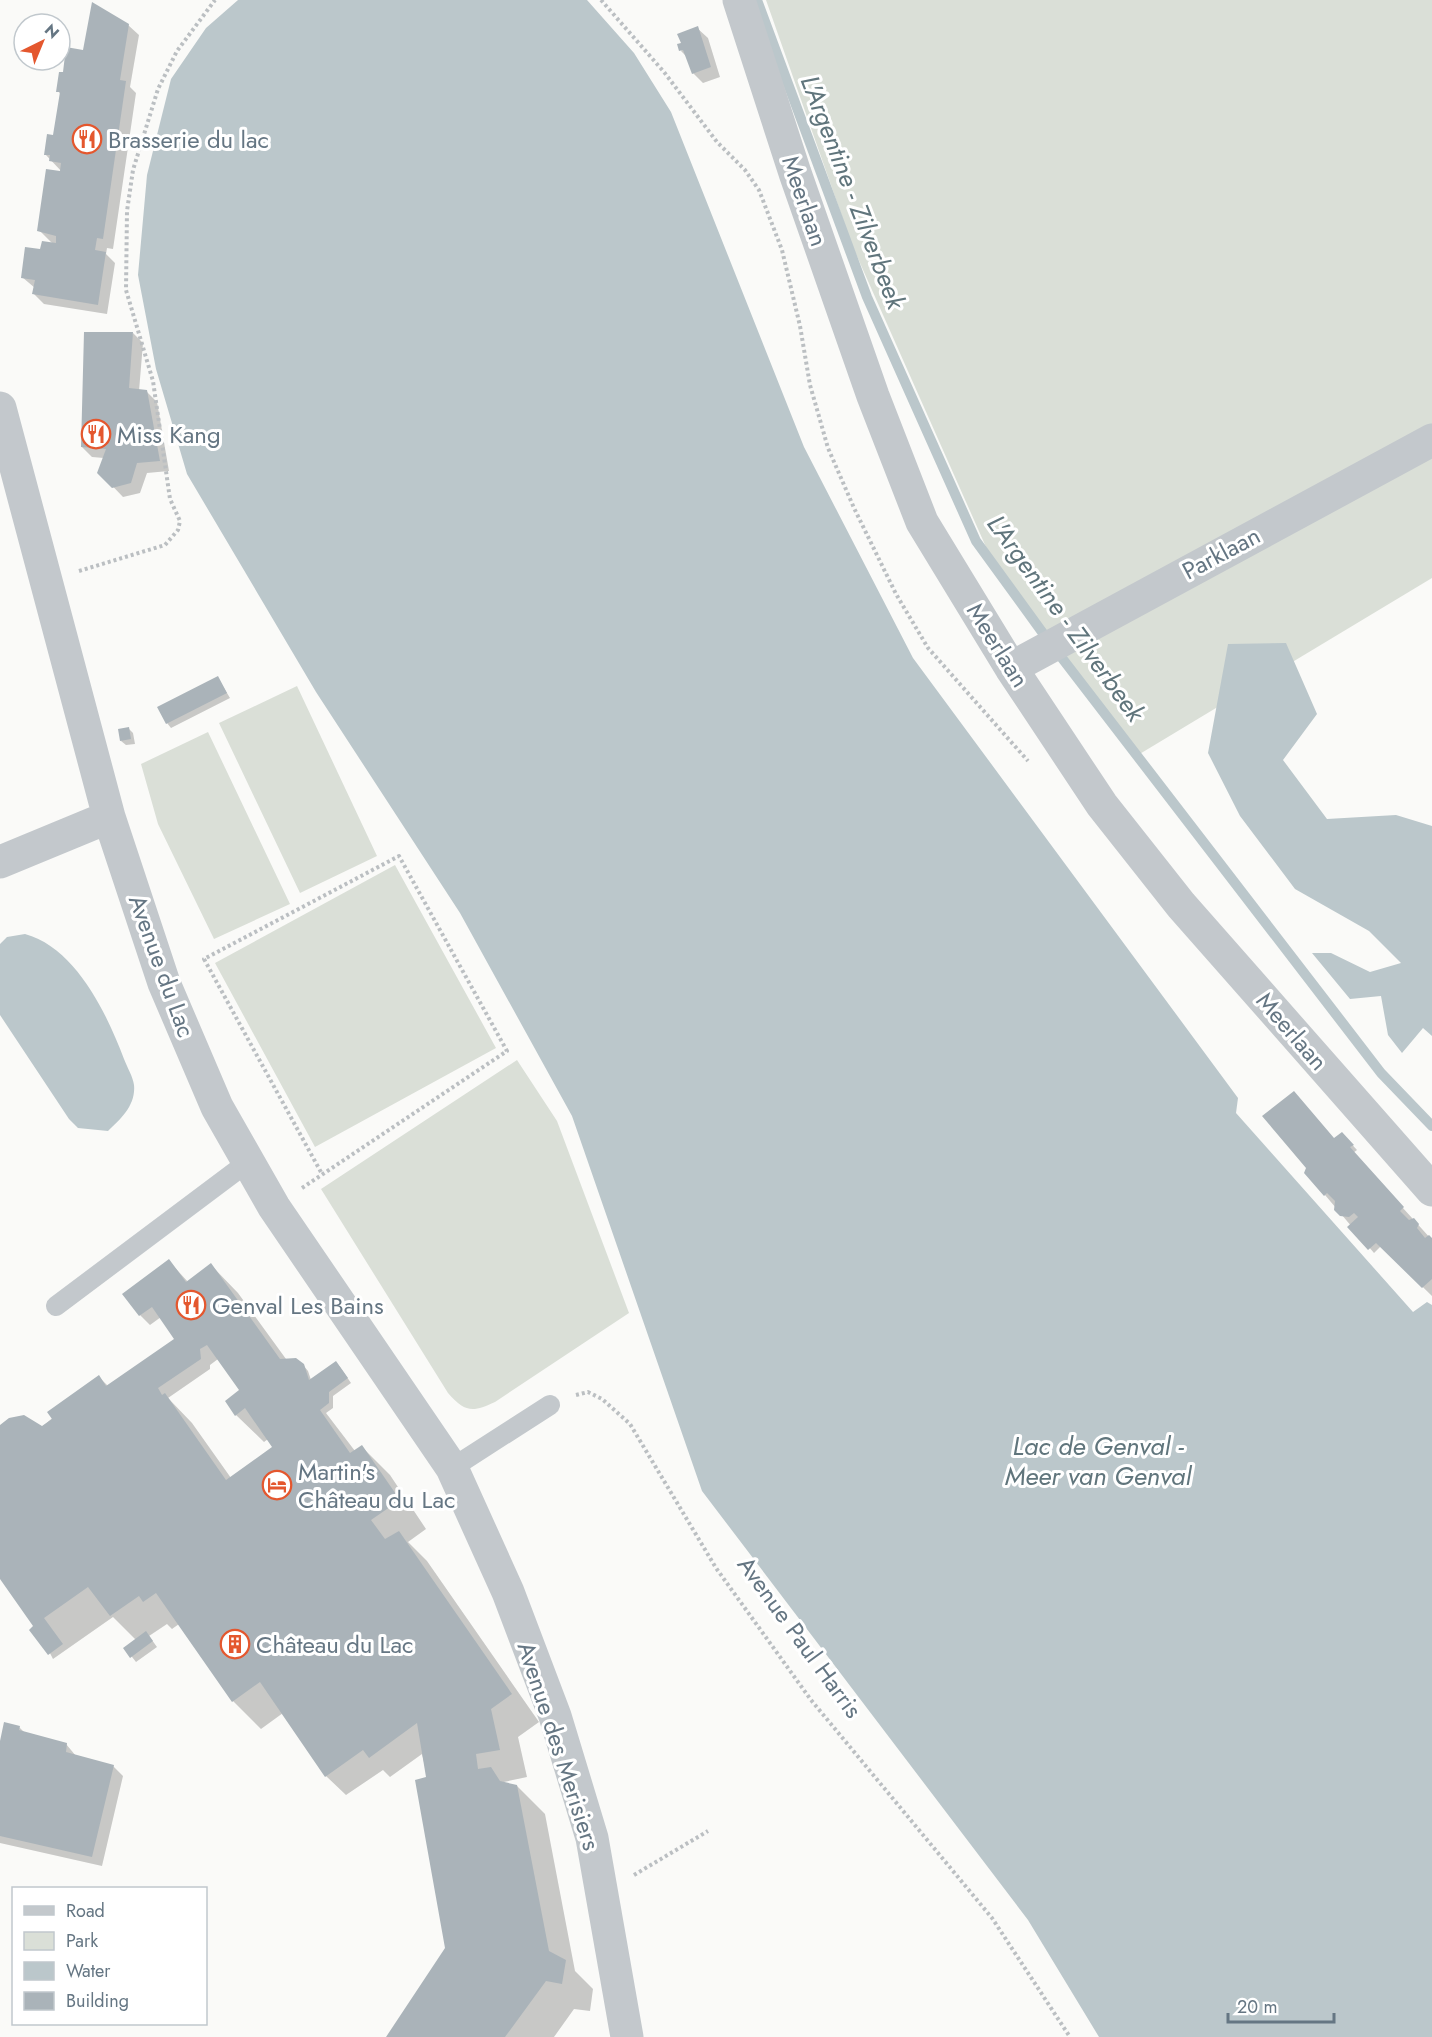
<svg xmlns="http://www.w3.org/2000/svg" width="1432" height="2037" font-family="Jost,sans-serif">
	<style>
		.green { fill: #dadfd7 }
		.water { fill: #bbc7cb }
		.shadow { fill: #0003; fill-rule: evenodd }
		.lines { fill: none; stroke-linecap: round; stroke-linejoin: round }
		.stream { stroke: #bbc7cb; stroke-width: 10 }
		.building { fill: #aab3b9; fill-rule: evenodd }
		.path { stroke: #bbbfc2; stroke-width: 4; stroke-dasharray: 3 3; stroke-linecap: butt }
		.service { stroke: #c3c8cc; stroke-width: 20 }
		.minor { stroke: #c3c8cc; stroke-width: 33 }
		.labels { text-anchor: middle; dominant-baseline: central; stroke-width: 6; stroke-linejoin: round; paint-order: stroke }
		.poi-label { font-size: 24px; fill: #657683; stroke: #fff; text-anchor: start }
		.street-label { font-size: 24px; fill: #657683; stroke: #fff }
		.water-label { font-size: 26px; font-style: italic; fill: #60757c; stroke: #fff }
	</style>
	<rect width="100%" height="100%" fill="#fafaf8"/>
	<!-- green -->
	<path class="green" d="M 766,0 L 1432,0 L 1432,578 L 1138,755 L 998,574 L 852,245 Z
		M 297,686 L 377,856 L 300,893 L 219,723 Z
		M 208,732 L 290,904 L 214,939 L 158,824 L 141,764 Z
		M 395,865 L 496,1048 L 315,1147 L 215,963 Z
		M 517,1060 L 557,1121 L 629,1313 L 495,1402 C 472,1413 465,1412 448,1393 L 321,1189 Z"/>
	<!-- water -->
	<path class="water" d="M 238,0 L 587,0 L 634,53 L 671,112 L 804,447 L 913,658 L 1238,1098 L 1236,1113 L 1413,1312 L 1427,1302 L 1432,1305 L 1432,2037 L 1099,2037 L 1028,1920 L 702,1491 L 572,1116 L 460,913 L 316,692 L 187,474 L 156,369 L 138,275 L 147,175 L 171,79 L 206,28 Z
		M 1286,643 L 1317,714 L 1283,760 L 1327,819 L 1396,815 L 1432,826 L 1432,1036 L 1423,1028 L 1402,1053 L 1388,1035 L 1381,996 L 1350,999 L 1312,953 L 1331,953 L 1370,972 L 1401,963 L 1369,931 L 1295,889 L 1240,816 L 1208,753 L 1228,644 Z
		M 25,934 C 76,948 107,1014 124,1059 C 127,1067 133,1077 134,1085 C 136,1105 121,1119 108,1131 L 78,1128 L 69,1119 L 0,1015 L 0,944 L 7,937 Z"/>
	<!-- shadow -->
	<path class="shadow" d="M 128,25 L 139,35 L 130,87 L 136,93 L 113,249 L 107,248 L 106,254 L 115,263 L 107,314 L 44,304 L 34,294 L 35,288 L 22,277 L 41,251 L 53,244 L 39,230 L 63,173 L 45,154 L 55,136 L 61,95 L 58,91 L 64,74 L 84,51 Z
		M 697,28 L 708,38 L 720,77 L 703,83 L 693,73 L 687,57 L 681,51 Z
		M 133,333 L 143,343 L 139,391 L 147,392 L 157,402 L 169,471 L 147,473 L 140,493 L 123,497 L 99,472 L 104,458 L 92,457 L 82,447 Z
		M 218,678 L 230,698 L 171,728 L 167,723 Z
		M 129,729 L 133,733 L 135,744 L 126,745 L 121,741 Z
		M 1346,1138 L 1357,1150 L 1353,1153 L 1432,1240 L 1432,1296 L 1381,1246 L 1374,1253 L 1325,1195 L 1335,1139 Z
		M 169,1261 L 188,1282 L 211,1265 L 238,1293 L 286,1359 L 295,1359 L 303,1365 L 308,1371 L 311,1380 L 336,1363 L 340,1367 L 351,1383 L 333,1396 L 333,1408 L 326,1413 L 355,1451 L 362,1447 L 390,1475 L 426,1529 L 408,1542 L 427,1561 L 539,1722 L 518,1737 L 527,1777 L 499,1783 L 517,1786 L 545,1814 L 575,1971 L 593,1989 L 590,2011 L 574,2009 L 554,2037 L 388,2037 L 447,1949 L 428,1778 L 422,1754 L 390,1777 L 383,1770 L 346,1795 L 326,1776 L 283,1713 L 261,1729 L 233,1701 L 179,1624 L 172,1629 L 167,1624 L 149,1636 L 157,1647 L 136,1662 L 125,1648 L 136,1640 L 113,1617 L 53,1659 L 36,1626 L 0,1576 L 0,1426 L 41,1428 L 99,1377 L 108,1386 L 178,1345 L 161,1317 L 150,1325 L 140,1315 ZM 218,1359 L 241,1391 L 236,1415 L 264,1442 L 268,1439 L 274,1448 L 231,1478 L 192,1423 L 168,1398 L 210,1369 L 210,1365 Z
		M 19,1727 L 26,1734 L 66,1744 L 76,1756 L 113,1766 L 123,1776 L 102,1866 L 0,1843 L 0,1747 Z"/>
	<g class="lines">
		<!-- stream -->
		<path class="stream" d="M 757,0 L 867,297 L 976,541 L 1045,636 L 1381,1073 L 1432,1126"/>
	</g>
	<!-- building -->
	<path class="building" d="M 92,2 L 129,24 L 120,80 L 126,81 L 103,239 L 97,238 L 95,250 L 106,252 L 98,305 L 32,294 L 35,280 L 21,278 L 25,247 L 40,249 L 42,241 L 56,243 L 56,236 L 37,231 L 46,169 L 60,171 L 61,163 L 49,161 L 50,155 L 44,155 L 47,134 L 53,135 L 60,92 L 56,92 L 59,72 L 63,72 L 66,47 L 83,50 Z
		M 698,26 L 711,67 L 692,74 L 683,50 L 679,51 L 677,44 L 681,43 L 677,34 Z
		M 84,332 L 133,332 L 129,388 L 147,390 L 160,461 L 137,463 L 131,483 L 112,488 L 97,473 L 106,449 L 81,447 Z
		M 218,676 L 227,693 L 166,724 L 157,707 Z
		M 129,727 L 131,739 L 120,741 L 118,729 Z
		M 1294,1091 L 1334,1138 L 1342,1132 L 1354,1145 L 1350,1147 L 1404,1207 L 1400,1211 L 1409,1220 L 1414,1218 L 1419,1224 L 1417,1228 L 1425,1238 L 1429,1235 L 1432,1238 L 1432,1279 L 1422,1288 L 1376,1243 L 1368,1250 L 1347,1227 L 1358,1217 L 1354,1213 L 1349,1217 L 1340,1216 L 1334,1210 L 1335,1201 L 1327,1193 L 1324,1196 L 1304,1173 L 1306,1168 L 1262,1116 Z
		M 169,1259 L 186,1282 L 211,1263 L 280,1359 L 296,1358 L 304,1364 L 309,1380 L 336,1361 L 348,1378 L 329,1392 L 329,1403 L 320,1410 L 350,1453 L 362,1445 L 400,1500 L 371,1520 L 385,1539 L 399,1531 L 512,1694 L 491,1709 L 500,1750 L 476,1754 L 478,1769 L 491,1767 L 500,1781 L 517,1785 L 549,1951 L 566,1960 L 562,1984 L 546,1981 L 505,2037 L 386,2037 L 445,1948 L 415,1780 L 426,1777 L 417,1723 L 369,1758 L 363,1750 L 325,1777 L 260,1682 L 232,1702 L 156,1593 L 143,1602 L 139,1596 L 110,1616 L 88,1587 L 44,1618 L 63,1644 L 48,1655 L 29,1630 L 33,1626 L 0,1579 L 0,1425 L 9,1418 L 24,1415 L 42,1426 L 52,1419 L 47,1412 L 99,1375 L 106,1386 L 174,1339 L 152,1307 L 139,1316 L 122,1294 ZM 207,1345 L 239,1390 L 225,1401 L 235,1416 L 245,1408 L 272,1447 L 226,1480 L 165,1393 L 162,1395 L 158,1388 L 201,1359 L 200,1349 Z
		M 146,1631 L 153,1641 L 130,1658 L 123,1648 Z
		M 4,1722 L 20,1726 L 19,1730 L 67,1743 L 66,1752 L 114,1765 L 92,1857 L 0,1836 L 0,1741 Z"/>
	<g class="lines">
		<!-- path -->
		<path class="path" d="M 601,0 L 664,72 L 717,142 L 745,170 L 759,190 L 782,250 L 800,326 L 810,385 L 828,448 L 854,508 L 896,594 L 928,648 L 1028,761
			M 79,571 L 165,545 L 178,530 L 180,521 L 170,499 L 153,381 L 126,290 L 127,211 L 133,170 L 158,89 L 177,51 L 215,0
			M 302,1188 L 507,1051 L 399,856 L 204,959 L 322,1174
			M 576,1395 L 588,1392 L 602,1399 L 630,1424 L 716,1568 L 811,1700 L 992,1918 L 1070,2037
			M 634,1875 L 708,1831"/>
		<!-- service -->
		<path class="service" d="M 56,1306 L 248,1162
			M 452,1468 L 550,1405"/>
		<!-- minor -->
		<path class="minor" d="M 739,0 L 795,173 L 873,396 L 922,522 L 1011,668 L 1102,805 L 1181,905 L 1432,1190
			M 0,408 L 109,817 L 164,983 L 217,1107 L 274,1207 L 452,1468 L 508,1592 L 555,1716 L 592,1838 L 627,2037
			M 1011,668 L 1432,440
			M 0,862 L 109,817"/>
	</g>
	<!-- icons -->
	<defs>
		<g id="restaurant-ring" transform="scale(1.5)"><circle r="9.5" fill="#fff" stroke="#e4572e" stroke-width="1.5"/><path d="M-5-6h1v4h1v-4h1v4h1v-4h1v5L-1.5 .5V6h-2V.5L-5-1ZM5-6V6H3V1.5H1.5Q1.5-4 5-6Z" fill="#e4572e"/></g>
		<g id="hotel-ring" transform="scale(1.5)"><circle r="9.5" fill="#fff" stroke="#e4572e" stroke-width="1.5"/><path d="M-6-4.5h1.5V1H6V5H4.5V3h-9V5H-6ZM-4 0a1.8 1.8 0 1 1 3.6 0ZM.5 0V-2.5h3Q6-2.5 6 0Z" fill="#e4572e"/></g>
		<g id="building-ring" transform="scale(1.5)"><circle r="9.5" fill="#fff" stroke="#e4572e" stroke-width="1.5"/><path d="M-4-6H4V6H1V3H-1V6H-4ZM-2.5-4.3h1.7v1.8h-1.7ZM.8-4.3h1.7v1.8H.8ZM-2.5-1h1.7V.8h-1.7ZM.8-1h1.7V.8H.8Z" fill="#e4572e"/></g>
	</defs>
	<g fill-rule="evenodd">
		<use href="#restaurant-ring" x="87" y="139"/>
		<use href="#restaurant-ring" x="96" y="434"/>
		<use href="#restaurant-ring" x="191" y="1305"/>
		<use href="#hotel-ring" x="277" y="1485"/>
		<use href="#building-ring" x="235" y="1644"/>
	</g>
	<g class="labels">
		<!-- poi labels -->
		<g class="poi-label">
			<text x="108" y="139">Brasserie du lac</text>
			<text x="117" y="434">Miss Kang</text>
			<text x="212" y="1305">Genval Les Bains</text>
			<text x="298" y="1471">Martin's<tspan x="298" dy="28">Château du Lac</tspan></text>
			<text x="256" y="1644">Château du Lac</text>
		</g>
		<!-- street labels -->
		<g class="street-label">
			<text transform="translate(805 201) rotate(71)">Meerlaan</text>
			<text transform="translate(1221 553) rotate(-28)">Parklaan</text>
			<text transform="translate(998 645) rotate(58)">Meerlaan</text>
			<text transform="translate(162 966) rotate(70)">Avenue du Lac</text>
			<text transform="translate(1292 1031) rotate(49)">Meerlaan</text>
			<text transform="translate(800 1637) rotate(54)">Avenue Paul Harris</text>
			<text transform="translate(559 1746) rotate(72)">Avenue des Merisiers</text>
		</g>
		<!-- water labels -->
		<g class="water-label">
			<text transform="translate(853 192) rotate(69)">L'Argentine - Zilverbeek</text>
			<text transform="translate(1066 618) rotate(54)">L'Argentine - Zilverbeek</text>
			<text x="1098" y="1446">Lac de Genval -<tspan x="1098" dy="30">Meer van Genval</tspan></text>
		</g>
	</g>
	<!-- legend -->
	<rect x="12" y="1887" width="195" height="138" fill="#ffffff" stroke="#c1c8cd" stroke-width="1.5"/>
	<rect x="24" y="1906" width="30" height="9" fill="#c3c8cc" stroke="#c1c8cd" stroke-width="1.5"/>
	<text x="66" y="1917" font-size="18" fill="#657683">Road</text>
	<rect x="24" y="1932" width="30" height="18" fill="#dadfd7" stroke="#c1c8cd" stroke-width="1.5"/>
	<text x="66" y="1947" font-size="18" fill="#657683">Park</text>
	<rect x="24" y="1962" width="30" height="18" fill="#bbc7cb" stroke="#c1c8cd" stroke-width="1.5"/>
	<text x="66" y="1977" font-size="18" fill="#657683">Water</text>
	<rect x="24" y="1992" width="30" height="18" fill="#aab3b9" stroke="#c1c8cd" stroke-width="1.5"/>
	<text x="66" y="2007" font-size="18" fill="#657683">Building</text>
	<!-- north arrow -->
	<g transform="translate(42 42) rotate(43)"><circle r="28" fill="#ffffff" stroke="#c1c8cd" stroke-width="1.5"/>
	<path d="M0-4.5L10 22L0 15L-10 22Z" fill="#e4572e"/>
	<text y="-9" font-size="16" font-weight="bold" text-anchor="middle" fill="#657683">N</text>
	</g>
	<!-- scale -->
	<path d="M1228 2013v9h106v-9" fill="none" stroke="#657683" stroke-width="3"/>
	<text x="1237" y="2013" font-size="18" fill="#657683" stroke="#ffffff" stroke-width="4.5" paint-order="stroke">20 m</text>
</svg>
